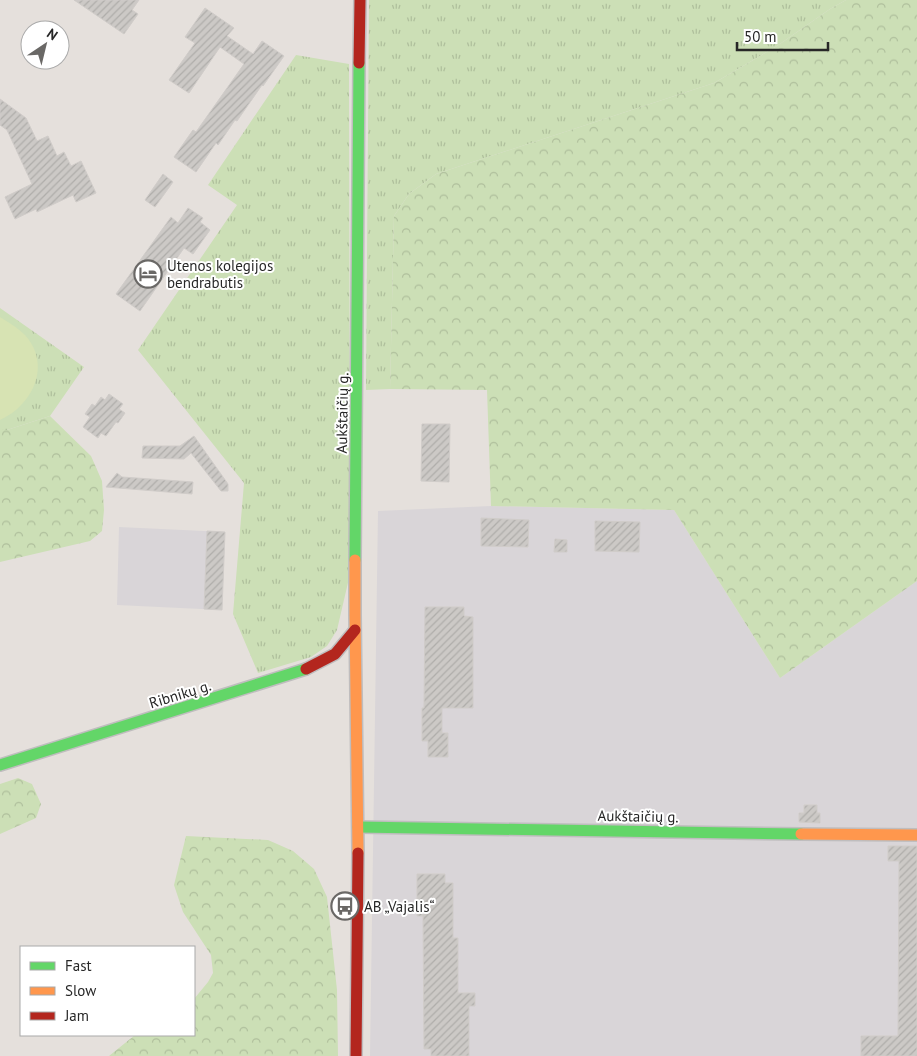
<svg xmlns="http://www.w3.org/2000/svg" width="917" height="1056" font-family="'PT Sans',sans-serif">
	<style>
		.industrial { fill: #d9d5d8 }
		.grass { fill: url(#grass-tufts) }
		.forest { fill: url(#forest-crowns) }
		.pitch { fill: #d7e3b3 }
		.building { fill: url(#building-hatch); stroke: #d0ccc9 }
		.lines { fill: none; stroke-linecap: round; stroke-linejoin: round }
		.fast-casing { stroke: #bfbdbe; stroke-width: 14 }
		.slow-casing { stroke: #bfbdbe; stroke-width: 14 }
		.jam-casing { stroke: #bfbdbe; stroke-width: 14 }
		.fast { stroke: #63d668; stroke-width: 11 }
		.slow { stroke: #ff974d; stroke-width: 11 }
		.jam { stroke: #b3261e; stroke-width: 11 }
		.labels { text-anchor: middle; dominant-baseline: central; stroke-width: 4; stroke-linejoin: round; paint-order: stroke }
		.poi-label { font-size: 15px; fill: #272727; stroke: #fff; text-anchor: start }
		.street-label { font-size: 15px; fill: #272727; stroke: #fff }
	</style>
	<defs>
		<pattern id="grass-tufts" width="24" height="20" patternUnits="userSpaceOnUse" patternTransform="scale(1.25)"><rect width="24" height="20" fill="#ccdfb6"/><path d="M3 7l-1-3M5 7V3M7 7l1-3M15 17l-1-3M17 17v-4M19 17l1-3" fill="none" stroke="#afbf9c"/></pattern>
		<pattern id="forest-crowns" width="20" height="18" patternUnits="userSpaceOnUse" patternTransform="scale(1.25)"><rect width="20" height="18" fill="#ccdfb6"/><path d="M2 6a3 3 0 1 1 6 0M12 15a3 3 0 1 1 6 0" fill="none" stroke="#afbf9c"/></pattern>
		<pattern id="building-hatch" width="6" height="6" patternUnits="userSpaceOnUse" patternTransform="scale(1.25)"><rect width="6" height="6" fill="#ccc9c6"/><path d="M-1 1l2-2M0 6l6-6M5 7l2-2" fill="none" stroke="#afadaa"/></pattern>
	</defs>
	<rect width="100%" height="100%" fill="#e5e0dc"/>
	<!-- industrial -->
	<path class="industrial" d="M 491,506 L 674,510 L 780,678 L 917,581 L 917,1056 L 370,1056 L 378,511 Z
		M 119,527 L 225,532 L 222,610 L 117,605 Z"/>
	<!-- grass -->
	<path class="grass" d="M 369,0 L 846,0 L 830,9 L 777,46 L 714,83 L 436,174 L 409,194 L 394,216 L 390,389 L 366,390 Z
		M 296,55 L 349,64 L 350,574 L 337,630 L 327,646 L 311,657 L 258,673 L 233,614 L 244,483 L 138,350 L 237,205 L 208,185 Z
		M 0,308 L 84,367 L 50,416 L 7,430 L 0,430 Z"/>
	<!-- forest -->
	<path class="forest" d="M 846,0 L 917,0 L 917,581 L 780,678 L 674,510 L 491,506 L 487,390 L 390,389 L 394,216 L 409,194 L 436,174 L 714,83 L 777,46 L 830,9 Z
		M 50,416 L 91,456 L 102,481 L 104,510 L 102,531 L 90,541 L 0,562 L 0,430 L 7,430 Z
		M 18,778 L 32,784 L 41,804 L 36,818 L 0,834 L 0,784 Z
		M 186,836 L 268,840 L 293,851 L 314,869 L 327,897 L 337,990 L 338,1056 L 109,1056 L 135,1035 L 194,1035 L 194,999 L 208,982 L 213,973 L 211,955 L 183,912 L 174,885 Z"/>
	<!-- pitch -->
	<path class="pitch" d="M 0,317 C 8,322 18,328 25,335 C 44,356 41,384 22,404 C 16,411 8,416 0,420 Z"/>
	<!-- building -->
	<path class="building" d="M 74,0 L 139,0 L 132,10 L 138,14 L 124,34 Z
		M 205,8 L 234,28 L 227,36 L 253,54 L 262,41 L 284,56 L 263,86 L 262,85 L 237,121 L 235,120 L 218,145 L 216,143 L 196,172 L 174,157 L 193,130 L 196,132 L 244,64 L 220,47 L 189,93 L 169,80 L 195,43 L 185,37 Z
		M 0,99 L 26,118 L 37,141 L 48,136 L 57,156 L 64,152 L 71,166 L 81,161 L 96,193 L 76,202 L 73,195 L 37,212 L 36,209 L 15,219 L 5,197 L 32,184 L 7,130 L 0,125 Z
		M 163,174 L 173,182 L 155,207 L 145,200 Z
		M 188,208 L 203,218 L 200,222 L 210,230 L 193,254 L 184,248 L 140,311 L 116,294 L 171,217 L 178,223 Z
		M 109,394 L 123,404 L 119,409 L 125,413 L 118,423 L 116,422 L 106,436 L 101,433 L 98,438 L 83,427 L 90,417 L 85,414 L 92,404 L 95,406 L 101,397 L 105,400 Z
		M 422,424 L 450,424 L 449,482 L 421,481 Z
		M 194,436 L 228,484 L 228,491 L 221,491 L 191,453 L 184,459 L 142,458 L 143,446 L 180,446 Z
		M 117,473 L 122,477 L 193,482 L 192,494 L 106,487 Z
		M 481,518 L 529,520 L 528,547 L 481,546 Z
		M 595,521 L 640,522 L 639,552 L 595,551 Z
		M 207,531 L 225,532 L 222,610 L 204,609 Z
		M 555,539 L 567,540 L 567,552 L 554,552 Z
		M 425,607 L 464,607 L 464,616 L 473,617 L 473,708 L 442,708 L 442,733 L 448,733 L 448,757 L 428,757 L 428,741 L 422,741 L 422,708 L 424,708 Z
		M 804,805 L 817,805 L 817,813 L 820,813 L 820,823 L 799,822 L 799,813 L 804,813 Z
		M 888,846 L 917,846 L 917,1056 L 861,1056 L 861,1036 L 898,1036 L 899,861 L 888,861 Z
		M 417,874 L 445,874 L 445,883 L 453,883 L 453,938 L 458,938 L 458,993 L 475,993 L 475,1006 L 469,1006 L 469,1056 L 431,1056 L 431,1049 L 424,1049 L 423,916 L 417,916 Z"/>
	<g class="lines">
		<!-- fast casing -->
		<g class="fast-casing">
			<path id="fast" d="M 355,560 L 359,63
				M 0,765 L 306,669
				M 358,827 L 801,834"/>
		</g>
		<!-- slow casing -->
		<g class="slow-casing">
			<path id="slow" d="M 355,560 L 355,615 L 358,853
				M 801,834 L 917,835"/>
		</g>
		<!-- jam casing -->
		<g class="jam-casing">
			<path id="jam" d="M 359,63 L 360,0
				M 306,669 L 335,654 L 355,630
				M 356,1056 L 358,853"/>
		</g>
		<!-- fast -->
		<use href="#fast" class="fast"/>
		<!-- slow -->
		<use href="#slow" class="slow"/>
		<!-- jam -->
		<use href="#jam" class="jam"/>
	</g>
	<!-- icons -->
	<defs>
		<g id="hotel-ring" transform="scale(1.4375)"><circle r="9.5" fill="#fff" stroke="#6a6866" stroke-width="1.5"/><path d="M-6-4.5h1.5V1H6V5H4.5V3h-9V5H-6ZM-4 0a1.8 1.8 0 1 1 3.6 0ZM.5 0V-2.5h3Q6-2.5 6 0Z" fill="#6a6866"/></g>
		<g id="bus-ring" transform="scale(1.4375)"><circle r="9.5" fill="#fff" stroke="#6a6866" stroke-width="1.5"/><path d="M-5-6H5V4H4V6H2V4H-2V6H-4V4H-5ZM-3.5-4V0h7V-4ZM-3.5 1.2v1.5H-2V1.2ZM2 1.2v1.5H3.5V1.2Z" fill="#6a6866"/></g>
	</defs>
	<g fill-rule="evenodd">
		<use href="#hotel-ring" x="148" y="274"/>
		<use href="#bus-ring" x="345" y="906"/>
	</g>
	<g class="labels">
		<!-- poi labels -->
		<g class="poi-label">
			<text x="167" y="265">Utenos kolegijos<tspan x="167" dy="17">bendrabutis</tspan></text>
			<text x="364" y="906">AB „Vajalis“</text>
		</g>
		<!-- street labels -->
		<g class="street-label">
			<text transform="translate(342 413) rotate(-89)">Aukštaičių g.</text>
			<text transform="translate(180 694) rotate(-17)">Ribnikų g.</text>
			<text transform="translate(638 816) rotate(1)">Aukštaičių g.</text>
		</g>
	</g>
	<!-- legend -->
	<rect x="20" y="946" width="175" height="90" fill="#ffffff" stroke="#a9a9a9"/>
	<rect x="30" y="962" width="25" height="8" fill="#63d668" stroke="#a9a9a9"/>
	<text x="65" y="971" font-size="15" fill="#272727">Fast</text>
	<rect x="30" y="987" width="25" height="8" fill="#ff974d" stroke="#a9a9a9"/>
	<text x="65" y="996" font-size="15" fill="#272727">Slow</text>
	<rect x="30" y="1012" width="25" height="8" fill="#b3261e" stroke="#a9a9a9"/>
	<text x="65" y="1021" font-size="15" fill="#272727">Jam</text>
	<!-- north arrow -->
	<g transform="translate(45 45) rotate(35)"><circle r="24" fill="#ffffff" stroke="#a9a9a9"/>
	<path d="M0-4L9 19L0 12L-9 19Z" fill="#6a6866"/>
	<text y="-8" font-size="14" font-weight="bold" text-anchor="middle" fill="#272727">N</text>
	</g>
	<!-- scale -->
	<path d="M737 42v8h91v-8" fill="none" stroke="#272727" stroke-width="2.5"/>
	<text x="744" y="42" font-size="15" fill="#272727" stroke="#ffffff" stroke-width="4" paint-order="stroke">50 m</text>
</svg>
